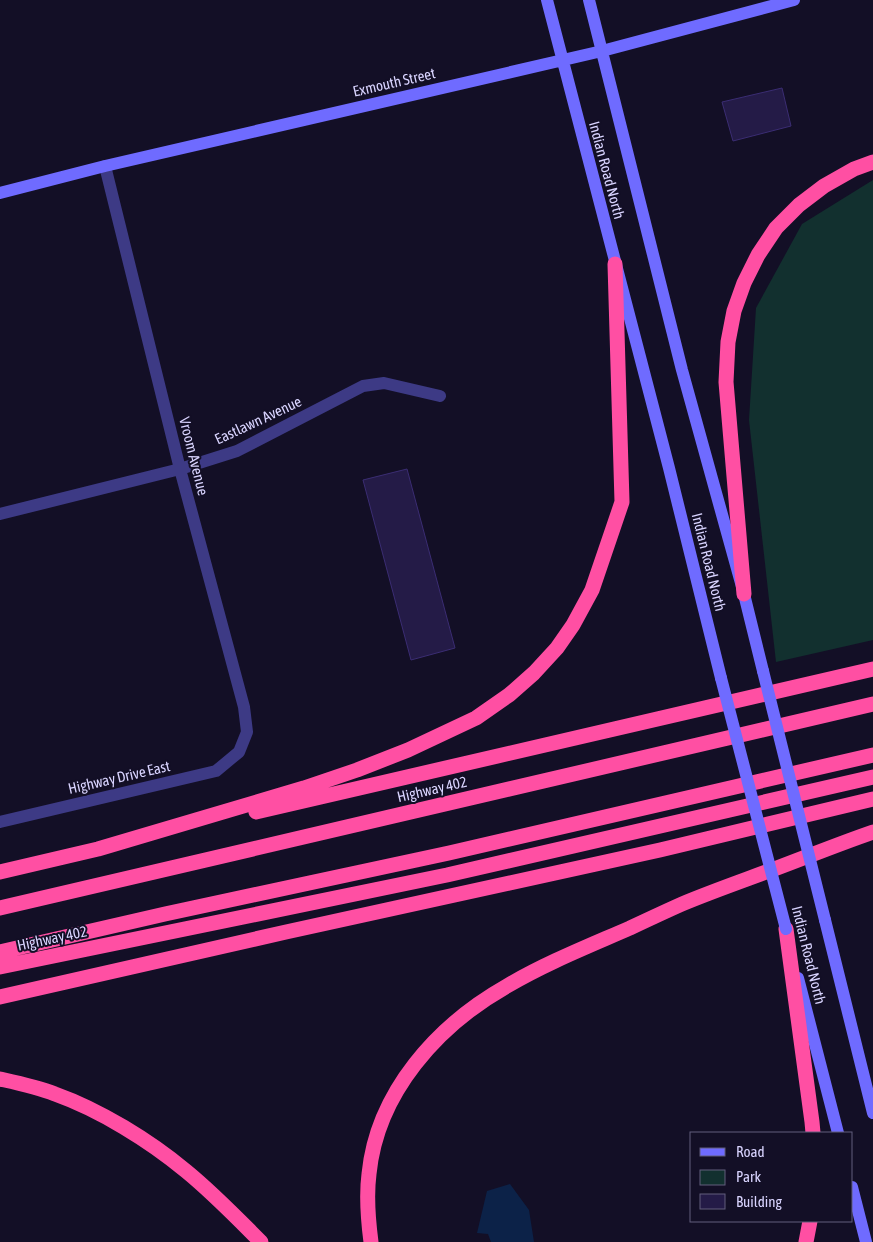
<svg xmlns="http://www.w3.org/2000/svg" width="873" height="1242" font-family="'Asap Condensed',sans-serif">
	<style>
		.green { fill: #12302f }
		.water { fill: #0c2248 }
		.building { fill: #241b47; stroke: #3b2d73 }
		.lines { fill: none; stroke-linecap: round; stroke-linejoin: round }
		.street { stroke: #3d3a85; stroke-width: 12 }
		.secondary { stroke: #6f6bff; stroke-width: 12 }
		.highway { stroke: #ff4fa3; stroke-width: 15 }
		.secondary-bridge { stroke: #6f6bff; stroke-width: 12 }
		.labels { text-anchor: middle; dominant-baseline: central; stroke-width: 4; stroke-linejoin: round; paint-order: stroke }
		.street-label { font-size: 15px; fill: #d9d4ff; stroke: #130f26 }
	</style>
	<rect width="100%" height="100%" fill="#130f26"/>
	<!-- green -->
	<path class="green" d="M 873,180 L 873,640 L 776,662 L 749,420 L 756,308 L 802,224 Z"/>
	<!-- water -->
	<path class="water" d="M 510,1184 L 529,1210 L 534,1242 L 491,1242 L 488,1234 L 477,1233 L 487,1191 Z"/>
	<!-- building -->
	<path class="building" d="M 782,88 L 791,126 L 733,141 L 722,102 Z
		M 407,469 L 455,648 L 411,660 L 363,480 Z"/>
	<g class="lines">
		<!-- street -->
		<path class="street" d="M 0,514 L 180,469 L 237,451 L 363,386 L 384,383 L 440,396
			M 0,822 L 216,771 L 239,752 L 247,732 L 244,707 L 180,469 L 105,166"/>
		<!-- secondary -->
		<path class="secondary" d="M 547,0 L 669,468 L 721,678
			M 589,0 L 682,370 L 744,594 L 763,671
			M 0,193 L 105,166 L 602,51 L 794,0
			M 825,920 L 873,1113
			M 798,978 L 838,1133
			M 852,1187 L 866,1242"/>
		<!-- highway -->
		<path class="highway" d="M 744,594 L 726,382 L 728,342 L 734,311 L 744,283 L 758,255 L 776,228 L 799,205 L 824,186 L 854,169 L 873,162
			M 256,812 L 873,669
			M 0,872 L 98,849 L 304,788 L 357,770 L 408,750 L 476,718 L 509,695 L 534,673 L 557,648 L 573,625 L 592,590 L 622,502 L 615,264
			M 0,908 L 873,704
			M 786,929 L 812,1122 L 813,1133
			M 0,952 L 165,914 L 449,853 L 873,755
			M 0,967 L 447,875 L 873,777
			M 0,997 L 286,932 L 660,850 L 873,799
			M 0,1079 C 18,1083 37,1087 55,1094 C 100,1110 150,1141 186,1171 C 213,1193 237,1218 261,1242
			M 371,1242 C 368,1219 366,1197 369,1174 C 377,1092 438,1025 507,986 C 546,963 589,946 630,928 C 647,920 664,912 682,904 C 713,891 745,880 777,868 C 809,856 841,843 873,832
			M 806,1242 L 810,1221"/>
		<!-- secondary-bridge -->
		<path class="secondary-bridge" d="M 763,671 L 825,920
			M 721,678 L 786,929"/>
	</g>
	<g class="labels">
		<!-- street labels -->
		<g class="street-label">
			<text transform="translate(394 82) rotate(-13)">Exmouth Street</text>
			<text transform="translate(607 170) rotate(75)">Indian Road North</text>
			<text transform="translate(258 420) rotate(-25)">Eastlawn Avenue</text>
			<text transform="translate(194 456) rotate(76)">Vroom Avenue</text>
			<text transform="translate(709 562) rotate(76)">Indian Road North</text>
			<text transform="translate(119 777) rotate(-13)">Highway Drive East</text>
			<text transform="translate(432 789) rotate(-13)">Highway 402</text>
			<text transform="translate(52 938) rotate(-12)">Highway 402</text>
			<text transform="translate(809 955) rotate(76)">Indian Road North</text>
		</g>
	</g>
	<!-- legend -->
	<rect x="690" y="1132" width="162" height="90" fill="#130f26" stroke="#625e7d"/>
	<rect x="700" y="1148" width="25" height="8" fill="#6f6bff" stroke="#625e7d"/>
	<text x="736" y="1157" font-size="15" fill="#d9d4ff">Road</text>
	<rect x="700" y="1170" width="25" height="15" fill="#12302f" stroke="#625e7d"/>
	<text x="736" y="1182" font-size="15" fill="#d9d4ff">Park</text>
	<rect x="700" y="1194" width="25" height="15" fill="#241b47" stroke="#625e7d"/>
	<text x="736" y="1207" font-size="15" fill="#d9d4ff">Building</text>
</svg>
